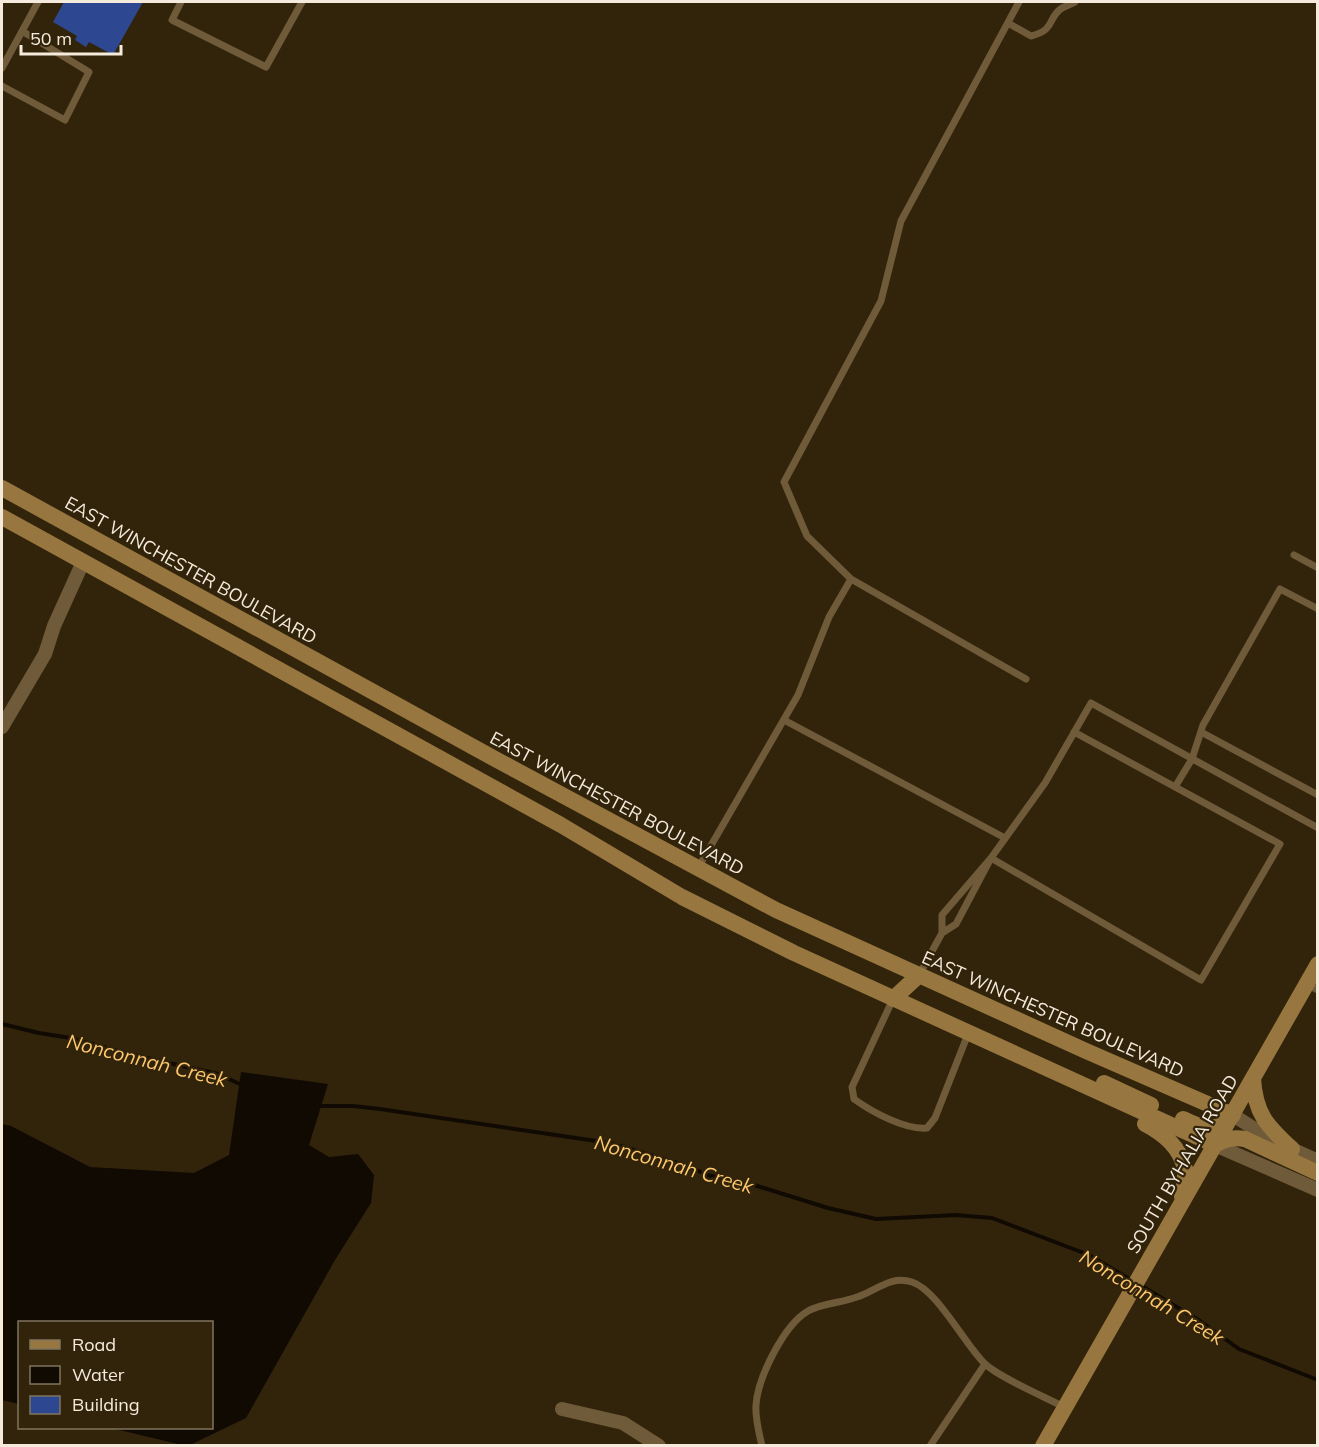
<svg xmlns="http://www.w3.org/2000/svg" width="1319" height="1447" font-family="Mulish,sans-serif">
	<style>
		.water { fill: #110a02 }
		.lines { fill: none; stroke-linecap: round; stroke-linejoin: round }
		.stream { stroke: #110a02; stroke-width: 4 }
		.building { fill: #2d4890 }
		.service { stroke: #6f5a39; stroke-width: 7 }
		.minor { stroke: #6f5a39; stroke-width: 14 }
		.secondary { stroke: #97763f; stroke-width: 16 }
		.labels { text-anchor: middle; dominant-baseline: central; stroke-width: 4.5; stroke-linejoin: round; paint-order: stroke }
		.street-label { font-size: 18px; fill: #f4ebdc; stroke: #32240b }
		.water-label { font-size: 20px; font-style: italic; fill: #fec86f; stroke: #32240b }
	</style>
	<rect width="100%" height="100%" fill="#32240b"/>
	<!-- water -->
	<path class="water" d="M 241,1072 L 328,1084 L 309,1145 L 329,1157 L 358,1154 L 374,1175 L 371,1203 L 335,1260 L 246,1418 L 190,1445 L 182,1445 L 111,1428 L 212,1428 L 212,1322 L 20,1322 L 19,1404 L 2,1400 L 2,1124 L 11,1126 L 90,1167 L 194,1173 L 229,1155 Z"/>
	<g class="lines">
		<!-- stream -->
		<path class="stream" d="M 2,1024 L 39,1033 L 71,1038 L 129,1054 L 218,1074 L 242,1085
			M 317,1106 L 353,1106 L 380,1109 L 610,1143 L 688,1166 L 707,1175 L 751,1184 L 828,1208 L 876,1219 L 956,1215 L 992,1218 L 1089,1255 L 1131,1280
			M 1140,1285 L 1200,1321 L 1239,1349 L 1318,1380"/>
	</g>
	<!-- building -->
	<path class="building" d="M 64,2 L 143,2 L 113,55 L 89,42 L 86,47 L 75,40 L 77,36 L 53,22 Z"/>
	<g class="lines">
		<!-- service -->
		<path class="service" d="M 181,2 L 172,20 L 266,67 L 302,2
			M 1008,23 L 1031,36 C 1056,30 1047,18 1062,8 C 1066,6 1071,4 1075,2
			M 2,68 L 38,2
			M 2,86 L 65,120 L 89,72 L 22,31
			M 1294,555 L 1318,568
			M 851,579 L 807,536 L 784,482 L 881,301 L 901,221 L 1019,2
			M 784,720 L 1005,838
			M 1074,732 L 1280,844 L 1201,980 L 991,858 L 1045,783 L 1091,703 L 1318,828
			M 1201,732 L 1318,795
			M 1175,787 L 1192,759 L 1203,725 L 1280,589 L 1318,609
			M 698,868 L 798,695 L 829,617 L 851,579 L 1026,679
			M 919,975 L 942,933 L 942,915 L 991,858 L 956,924 L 942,933
			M 1306,984 L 1318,990
			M 893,999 L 852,1087 L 854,1099 C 872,1112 905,1130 927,1128 L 935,1118 L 968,1034
			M 762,1446 C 759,1432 755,1419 756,1405 C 758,1377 784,1325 808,1311 C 822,1303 841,1303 857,1297 C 876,1291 890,1275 912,1282 C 937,1290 964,1343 984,1363 C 998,1377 1045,1397 1064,1407
			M 930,1446 L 985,1364"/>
		<!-- minor -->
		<path class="minor" d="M 2,727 L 45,654 L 54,626 L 83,562
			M 1233,1115 L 1270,1139 L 1318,1161
			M 1215,1145 L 1318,1190
			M 562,1409 L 623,1423 L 659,1446"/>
		<!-- secondary -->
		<path class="secondary" d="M 2,488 L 497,760 L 776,910 L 1086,1051 L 1233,1115
			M 2,517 L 561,825 L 682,897 L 794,953 L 1215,1145
			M 893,999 L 919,975
			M 1253,1078 C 1255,1114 1267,1126 1292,1149
			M 1104,1083 L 1151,1105
			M 1183,1119 C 1199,1127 1217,1134 1230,1118
			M 1145,1124 C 1164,1134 1180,1147 1185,1169 C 1186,1177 1183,1189 1182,1197
			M 1215,1145 C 1226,1139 1233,1137 1245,1139 L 1318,1173
			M 1043,1446 L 1318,964"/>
	</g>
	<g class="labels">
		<!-- street labels -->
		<g class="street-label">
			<text transform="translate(191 570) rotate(29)">EAST WINCHESTER BOULEVARD</text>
			<text transform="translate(617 803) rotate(28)">EAST WINCHESTER BOULEVARD</text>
			<text transform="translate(1053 1014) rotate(24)">EAST WINCHESTER BOULEVARD</text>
			<text transform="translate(1182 1164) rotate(-60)">SOUTH BYHALIA ROAD</text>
		</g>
		<!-- water labels -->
		<g class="water-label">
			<text transform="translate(147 1060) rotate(14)">Nonconnah Creek</text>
			<text transform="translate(674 1164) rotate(16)">Nonconnah Creek</text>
			<text transform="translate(1152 1297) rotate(31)">Nonconnah Creek</text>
		</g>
	</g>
	<!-- border -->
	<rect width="1319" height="1447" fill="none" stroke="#f4ebdc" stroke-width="6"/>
	<!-- legend -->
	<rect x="18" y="1321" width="195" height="108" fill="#32240b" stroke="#80745f" stroke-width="1.5"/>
	<rect x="30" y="1340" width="30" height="9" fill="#97763f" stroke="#80745f" stroke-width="1.5"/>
	<text x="72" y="1351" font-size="18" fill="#f4ebdc">Road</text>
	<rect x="30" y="1366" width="30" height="18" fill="#110a02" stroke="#80745f" stroke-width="1.5"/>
	<text x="72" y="1381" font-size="18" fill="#f4ebdc">Water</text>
	<rect x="30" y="1396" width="30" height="18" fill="#2d4890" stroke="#80745f" stroke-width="1.5"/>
	<text x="72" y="1411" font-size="18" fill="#f4ebdc">Building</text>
	<!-- scale -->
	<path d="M21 45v9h100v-9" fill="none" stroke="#f4ebdc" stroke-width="3"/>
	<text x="30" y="45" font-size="18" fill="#f4ebdc" stroke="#32240b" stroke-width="4.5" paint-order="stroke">50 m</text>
</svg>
